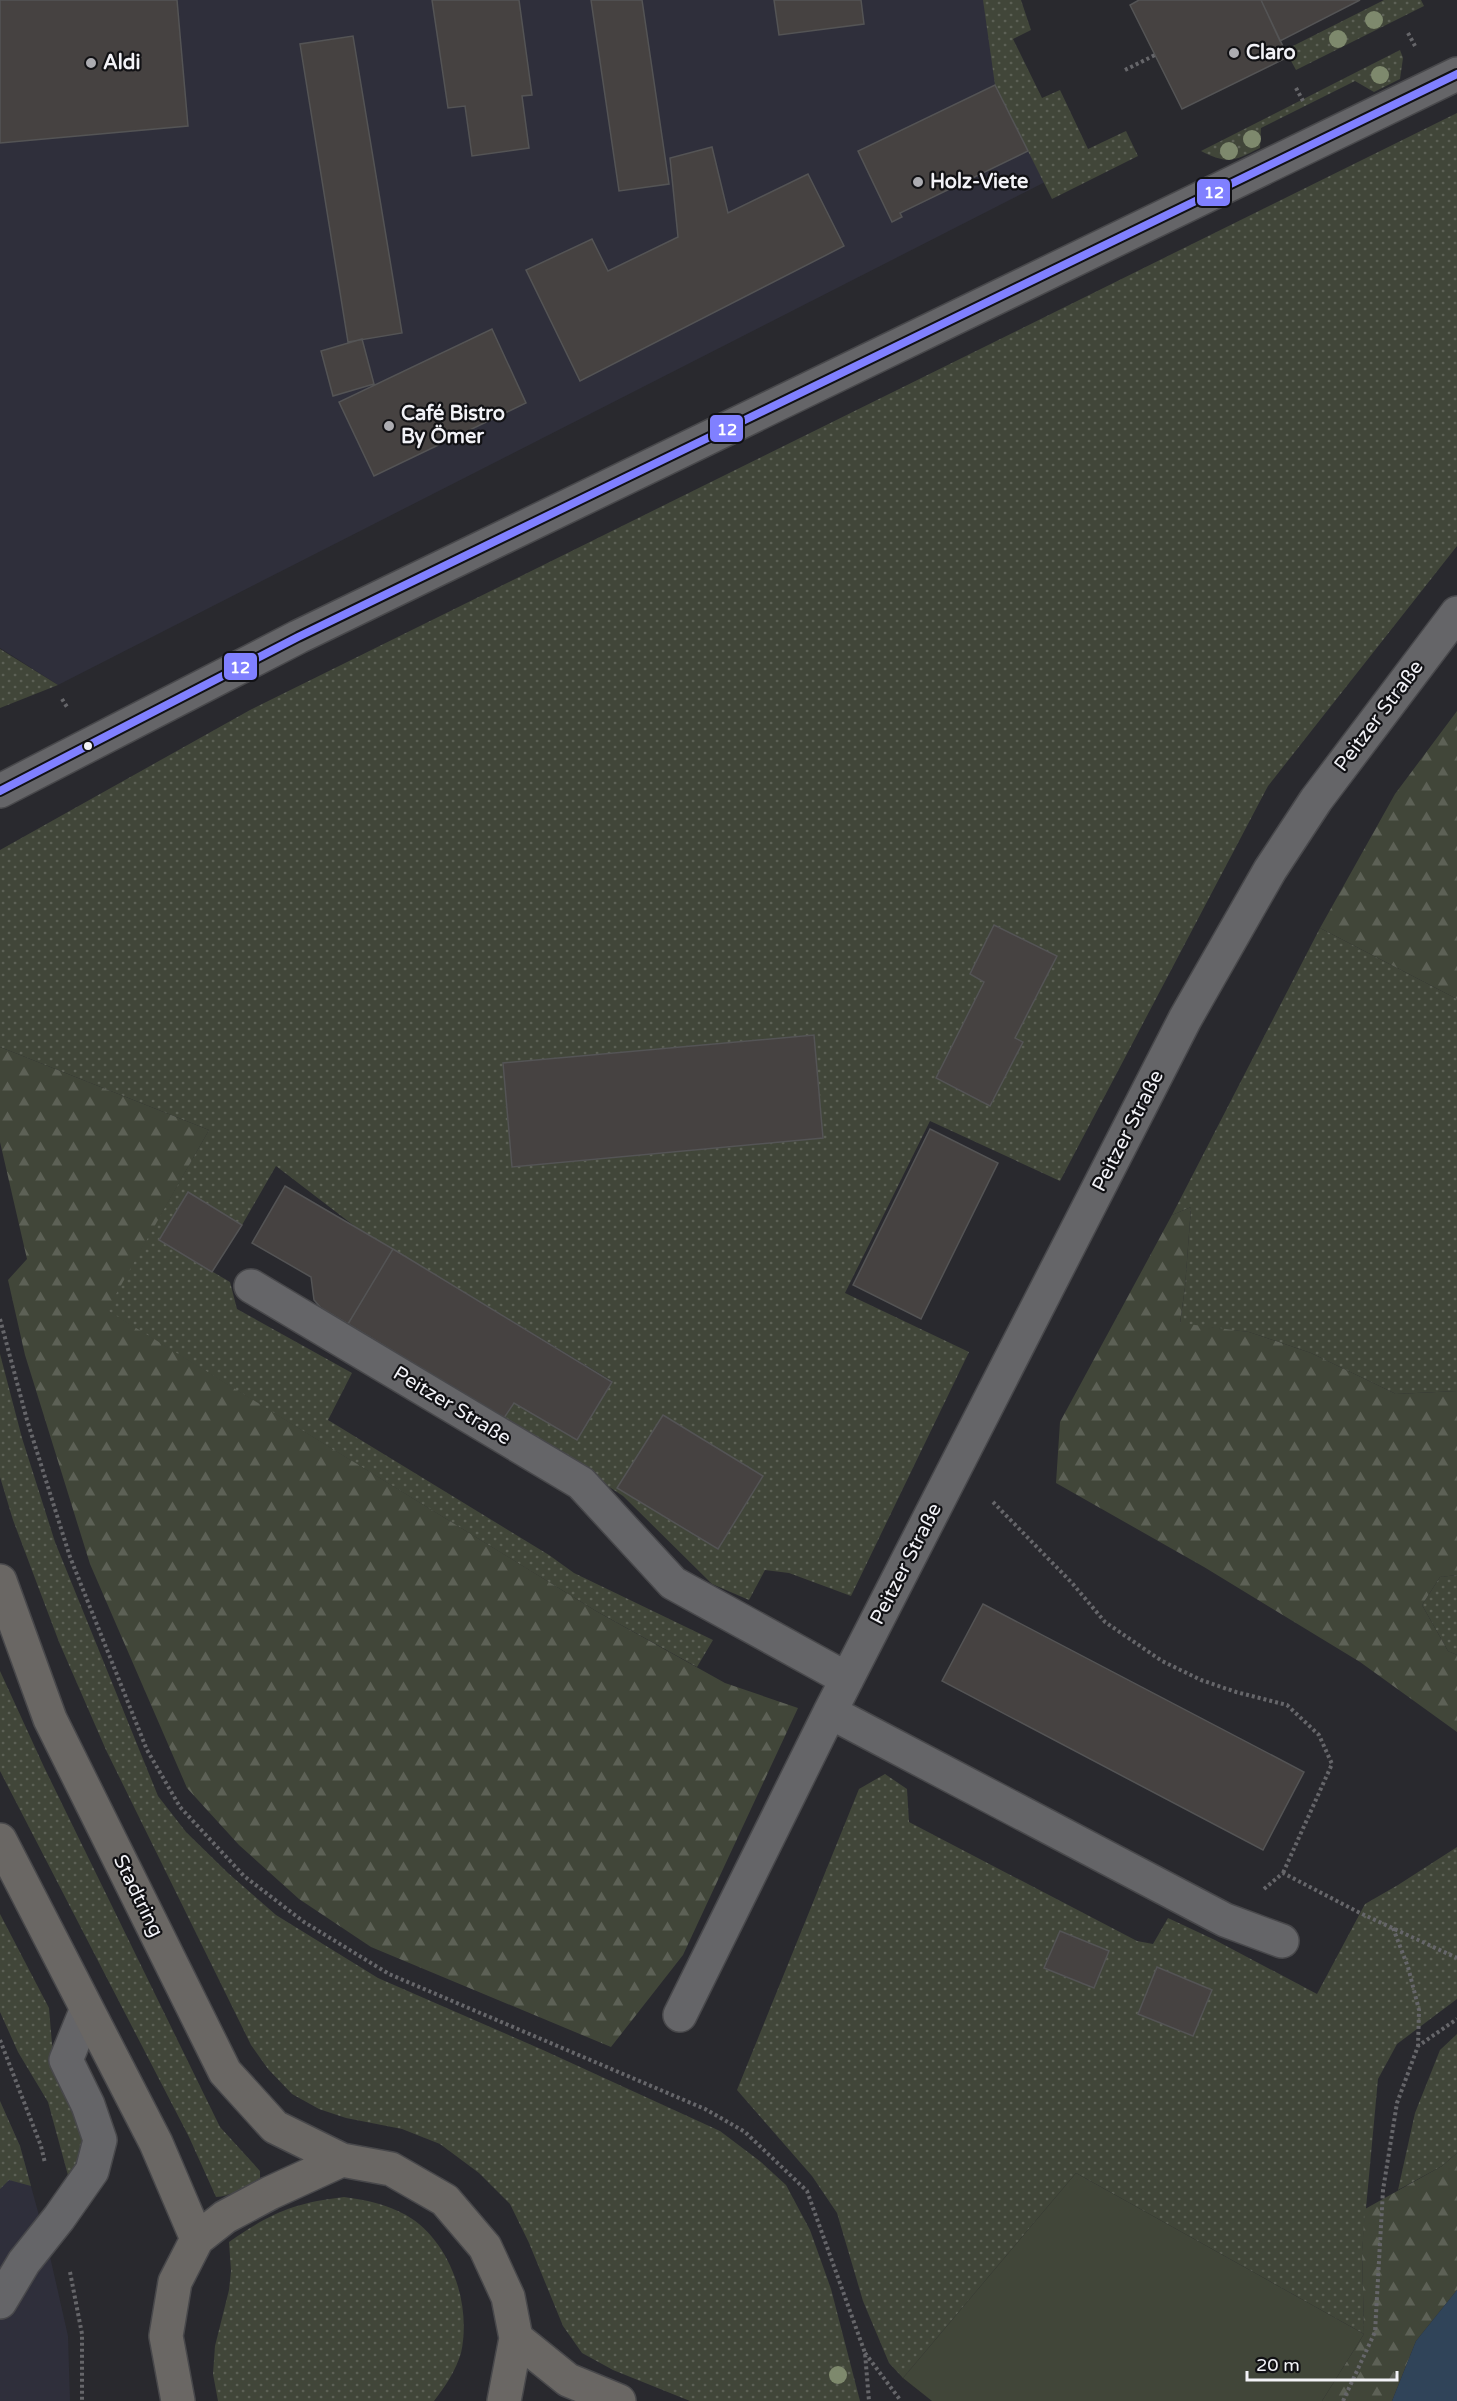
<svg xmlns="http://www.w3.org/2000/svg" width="1457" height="2401" font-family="'Varela Round',sans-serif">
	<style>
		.built { fill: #2f2f3b }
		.grass { fill: url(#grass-dots) }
		.forest { fill: url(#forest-firs) }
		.garden { fill: #414639 }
		.water { fill: #304459 }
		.building { fill: #464241; stroke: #545455; stroke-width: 1.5 }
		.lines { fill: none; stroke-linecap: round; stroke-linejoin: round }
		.minor-casing { stroke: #48484b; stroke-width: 36 }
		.major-casing { stroke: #48484b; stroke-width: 36 }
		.path { stroke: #66666a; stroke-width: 4; stroke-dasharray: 3 3; stroke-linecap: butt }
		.minor { stroke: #656568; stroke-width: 33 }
		.major { stroke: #6a6764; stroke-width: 33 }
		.bus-1-casing { stroke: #111114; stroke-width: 12 }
		.bus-1 { stroke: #8080ff; stroke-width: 8 }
		.tree { fill: #7e896d }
		.poi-dot { fill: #acacb1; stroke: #111114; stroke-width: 2 }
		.bus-dot { fill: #f2f2f7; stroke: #111114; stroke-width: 2 }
		.labels { text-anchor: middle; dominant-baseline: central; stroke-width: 4.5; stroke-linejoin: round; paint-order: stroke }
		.poi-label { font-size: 20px; font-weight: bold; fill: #f2f2f7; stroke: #111114; text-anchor: start }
		.street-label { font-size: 20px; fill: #f2f2f7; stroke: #111114 }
		.line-badge { stroke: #111114; stroke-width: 2 }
		.badge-label { font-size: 16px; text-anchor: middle; font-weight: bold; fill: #fff }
	</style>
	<defs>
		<pattern id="grass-dots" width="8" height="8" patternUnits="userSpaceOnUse" patternTransform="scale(1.5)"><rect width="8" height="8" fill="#414639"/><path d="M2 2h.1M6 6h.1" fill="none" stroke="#5d6156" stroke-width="1.8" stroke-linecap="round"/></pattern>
		<pattern id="forest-firs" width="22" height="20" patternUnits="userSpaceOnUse" patternTransform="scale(1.5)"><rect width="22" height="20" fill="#414639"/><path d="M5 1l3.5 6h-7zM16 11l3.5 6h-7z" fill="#5d6156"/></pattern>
	</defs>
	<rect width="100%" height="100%" fill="#29292e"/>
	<!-- built -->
	<path class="built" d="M 0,0 L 988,0 L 1047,181 L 58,685 L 0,648 Z
		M 0,2101 L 20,2146 L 49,2252 L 68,2336 L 70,2401 L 0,2401 Z"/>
	<!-- grass -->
	<path class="grass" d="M 983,0 L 1021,0 L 1031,30 L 1013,39 L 1042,98 L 1060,90 L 1088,149 L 1126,131 L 1138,156 L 1052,199 L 995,85 Z
		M 1384,0 L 1421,0 L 1424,6 L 1296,70 L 1285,50 Z
		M 1400,50 L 1403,58 L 1400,79 L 1374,92 L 1355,81 L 1261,128 L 1260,148 C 1233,161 1229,165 1201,151 Z
		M 1457,113 L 1457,546 L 1268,786 L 1060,1181 L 930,1121 L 845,1293 L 969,1352 L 851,1596 L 789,1573 L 765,1570 L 749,1600 L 712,1584 L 623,1496 L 504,1418 L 514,1403 L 577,1440 L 612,1381 L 357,1228 L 276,1166 L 242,1225 L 188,1193 L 159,1240 L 230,1282 L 237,1309 L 352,1373 L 328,1420 L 549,1555 L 574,1573 L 713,1640 L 697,1667 L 596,1611 L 106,1310 L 209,1130 L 0,1047 L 0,850 L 250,710 Z
		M 0,649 L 58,685 L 0,708 Z
		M 1320,928 L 1457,999 L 1457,1391 L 1396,1394 L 1311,1353 L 1249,1332 L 1180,1324 L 1185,1287 L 1191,1207 L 1172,1215 Z
		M 0,1354 L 22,1438 L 55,1542 L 158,1796 L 186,1832 L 228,1873 L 276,1915 L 378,1978 L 543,2050 L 720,2131 L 761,2162 L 786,2185 L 810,2230 L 831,2289 L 860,2401 L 690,2401 L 613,2370 L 582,2353 L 563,2326 L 529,2243 L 510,2204 L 479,2173 L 440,2144 L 402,2129 L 346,2118 L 319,2109 L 292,2094 L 268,2069 L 251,2045 L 106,1750 L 59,1642 L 13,1520 L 0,1477 Z
		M 1457,1575 L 1457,1655 L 1448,1651 L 1422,1605 L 1440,1577 Z
		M 0,1671 L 44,1767 L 220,2127 L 260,2171 L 260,2178 C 247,2186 231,2196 216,2197 L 189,2137 L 0,1771 Z
		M 885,1774 L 907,1789 L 909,1822 L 1137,1941 L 1153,1944 L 1168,1918 L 1215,1940 L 1317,1994 L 1365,1904 L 1398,1885 L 1457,1847 L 1457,1999 L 1397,2044 L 1378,2079 L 1362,2251 L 1364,2334 L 1076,2173 L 903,2378 L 889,2363 L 863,2301 L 837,2213 L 812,2176 L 737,2090 L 859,1789 Z
		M 0,1914 L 49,2008 L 52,2044 L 57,2068 L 82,2122 L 83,2157 L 69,2179 L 48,2102 L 18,2052 L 0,2012 Z
		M 1457,2034 L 1457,2153 L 1442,2166 L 1398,2190 L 1415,2113 L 1440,2050 Z
		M 0,2101 L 20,2146 L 31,2186 L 9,2180 L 0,2189 Z
		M 344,2197 C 366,2200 386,2204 406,2215 C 450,2240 472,2304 461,2353 C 456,2370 445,2387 434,2401 L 218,2401 L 213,2374 L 215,2346 L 229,2290 L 231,2271 L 229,2242 C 271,2213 293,2203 344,2197 Z"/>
	<!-- forest -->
	<path class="forest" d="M 1457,711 L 1457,999 L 1320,928 L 1395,794 Z
		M 0,1047 L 209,1130 L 107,1310 L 596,1611 L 725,1683 L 798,1708 L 683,1955 L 611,2047 L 371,1947 L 299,1899 L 239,1845 L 187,1788 L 90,1564 L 25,1355 L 8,1280 L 27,1259 L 0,1142 Z
		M 1191,1207 L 1185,1287 L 1180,1323 L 1249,1332 L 1311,1353 L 1396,1394 L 1457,1391 L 1457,1575 L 1440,1577 L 1422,1605 L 1448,1651 L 1457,1655 L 1457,1732 L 1360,1662 L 1204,1567 L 1056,1483 L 1060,1422 L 1172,1215 Z
		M 1457,2153 L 1457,2290 L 1416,2341 L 1392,2401 L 1322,2401 L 1364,2334 L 1362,2251 L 1365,2209 L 1442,2166 Z"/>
	<!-- garden -->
	<path class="garden" d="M 1076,2173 L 1364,2334 L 1322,2401 L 932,2401 L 903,2378 Z"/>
	<!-- water -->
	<path class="water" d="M 1457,2290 L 1457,2401 L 1392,2401 L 1416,2341 Z"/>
	<!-- building -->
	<path class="building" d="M 0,0 L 177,0 L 188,126 L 0,143 Z
		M 432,0 L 519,0 L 532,95 L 522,96 L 529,148 L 472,156 L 465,106 L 448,108 Z
		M 591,0 L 642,0 L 669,184 L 619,191 Z
		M 774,0 L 861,0 L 864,24 L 779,35 Z
		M 1139,0 L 1261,0 L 1288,57 L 1182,109 L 1130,5 Z
		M 1261,0 L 1360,0 L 1280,41 Z
		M 353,36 L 402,333 L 348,342 L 300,44 Z
		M 995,85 L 1028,151 L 900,213 L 902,217 L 892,222 L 858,151 Z
		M 712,147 L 728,213 L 808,174 L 844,246 L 580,381 L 526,270 L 592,239 L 608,271 L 678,237 L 670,158 Z
		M 492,329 L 526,403 L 374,476 L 339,402 Z
		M 362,339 L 374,384 L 333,396 L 321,351 Z
		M 994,925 L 1057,956 L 1015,1038 L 1023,1042 L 990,1106 L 936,1078 L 984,982 L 970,974 Z
		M 814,1035 L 823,1138 L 512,1167 L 503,1063 Z
		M 930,1129 L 998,1163 L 921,1319 L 853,1285 Z
		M 285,1186 L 393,1249 L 348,1324 L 321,1308 L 314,1300 L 311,1277 L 252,1243 Z
		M 188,1192 L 242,1225 L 212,1272 L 159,1240 Z
		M 393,1249 L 612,1382 L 577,1440 L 514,1403 L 504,1418 L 348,1324 Z
		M 663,1415 L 763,1476 L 718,1549 L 617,1488 Z
		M 983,1604 L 1304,1772 L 1263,1850 L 942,1681 Z
		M 1060,1931 L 1109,1951 L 1094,1988 L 1044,1968 Z
		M 1157,1967 L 1212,1990 L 1193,2036 L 1138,2014 Z"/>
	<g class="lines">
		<!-- minor casing -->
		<g class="minor-casing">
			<path id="minor" d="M 0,791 L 298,637 L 1457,74
				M 251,1286 L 581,1483 L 673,1583 L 847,1679
				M 830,1712 L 1225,1920 L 1282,1941
				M 680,2015 L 830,1712 L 1185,1019 L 1270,870 L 1316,800 L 1457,613
				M 0,2302 L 24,2262 L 59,2218 L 92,2171 L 100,2140 L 88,2105 L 66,2060 L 86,2011"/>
		</g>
		<!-- major casing -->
		<g class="major-casing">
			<path id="major" d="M 0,1581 L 50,1719 L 225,2072 L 275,2127 L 342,2160 L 391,2169 L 445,2200 L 485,2247 L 508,2297 L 516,2338 L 504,2401
				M 0,1840 L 156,2143 L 197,2239
				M 516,2338 L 568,2380 L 619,2401
				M 178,2401 L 166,2336 L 175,2282 L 197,2239 L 225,2217 L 270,2193 L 342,2160"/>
		</g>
		<!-- path -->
		<path class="path" d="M 1408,33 L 1415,46
			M 1125,70 L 1155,55
			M 1296,88 L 1303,101
			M 62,699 L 67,707
			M 0,1319 L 27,1420 L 70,1557 L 147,1750 L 180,1807 L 244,1876 L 304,1922 L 389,1974 L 705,2109 L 745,2132 L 807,2191 L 865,2353 L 869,2401
			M 993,1502 L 1072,1583 L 1105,1622 L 1162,1661 L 1201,1680 L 1236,1692 L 1287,1705 L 1319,1735 L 1332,1764 L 1283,1873
			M 1264,1889 L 1283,1873 L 1360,1913 L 1457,1958
			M 1393,1928 L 1408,1967 L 1419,2010 L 1418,2046
			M 0,2040 L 41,2146 L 45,2163
			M 70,2272 L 82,2334 L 82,2401
			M 865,2353 L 901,2401
			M 1343,2401 L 1375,2332 L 1383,2190 L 1397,2103 L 1418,2046 L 1457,2019"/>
		<!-- minor -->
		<use href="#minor" class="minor"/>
		<!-- major -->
		<use href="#major" class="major"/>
		<!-- bus-1 casing -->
		<g class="bus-1-casing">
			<path id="bus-1" d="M 0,791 L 298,637 L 1457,74"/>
		</g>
		<!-- bus-1 -->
		<use href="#bus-1" class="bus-1"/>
	</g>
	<!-- trees -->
	<g class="tree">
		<circle cx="1374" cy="20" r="9"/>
		<circle cx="1338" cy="39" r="9"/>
		<circle cx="1380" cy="75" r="9"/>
		<circle cx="1252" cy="139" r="9"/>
		<circle cx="1229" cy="151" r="9"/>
		<circle cx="838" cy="2375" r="9"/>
	</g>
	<!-- markers -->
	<g class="poi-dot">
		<circle cx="1234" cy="53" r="6"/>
		<circle cx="91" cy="63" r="6"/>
		<circle cx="918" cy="182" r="6"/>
		<circle cx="389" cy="426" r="6"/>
	</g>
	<circle class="bus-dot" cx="88" cy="746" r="5"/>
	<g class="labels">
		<!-- poi labels -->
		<g class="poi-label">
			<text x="1246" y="53">Claro</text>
			<text x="103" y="63">Aldi</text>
			<text x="930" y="182">Holz-Viete</text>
			<text x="401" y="414">Café Bistro<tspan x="401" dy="23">By Ömer</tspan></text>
		</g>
		<!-- street labels -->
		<g class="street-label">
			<text transform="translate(1379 716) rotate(-53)">Peitzer Straße</text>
			<text transform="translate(1128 1131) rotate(-63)">Peitzer Straße</text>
			<text transform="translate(452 1406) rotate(31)">Peitzer Straße</text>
			<text transform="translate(906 1564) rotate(-63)">Peitzer Straße</text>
			<text transform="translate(138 1896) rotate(64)">Stadtring</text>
		</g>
	</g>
	<g class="line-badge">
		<rect x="1196" y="178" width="35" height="29" rx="6" fill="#8080ff"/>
		<rect x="709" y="414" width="35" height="29" rx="6" fill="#8080ff"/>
		<rect x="223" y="652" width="35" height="29" rx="6" fill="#8080ff"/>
	</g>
	<g class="badge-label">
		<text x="1214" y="198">12</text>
		<text x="727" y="435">12</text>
		<text x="240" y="673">12</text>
	</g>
	<!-- scale -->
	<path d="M1247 2371v9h150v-9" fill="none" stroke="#f2f2f7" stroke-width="3"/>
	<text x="1256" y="2371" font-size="18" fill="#f2f2f7" stroke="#111114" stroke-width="4.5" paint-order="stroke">20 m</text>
</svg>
